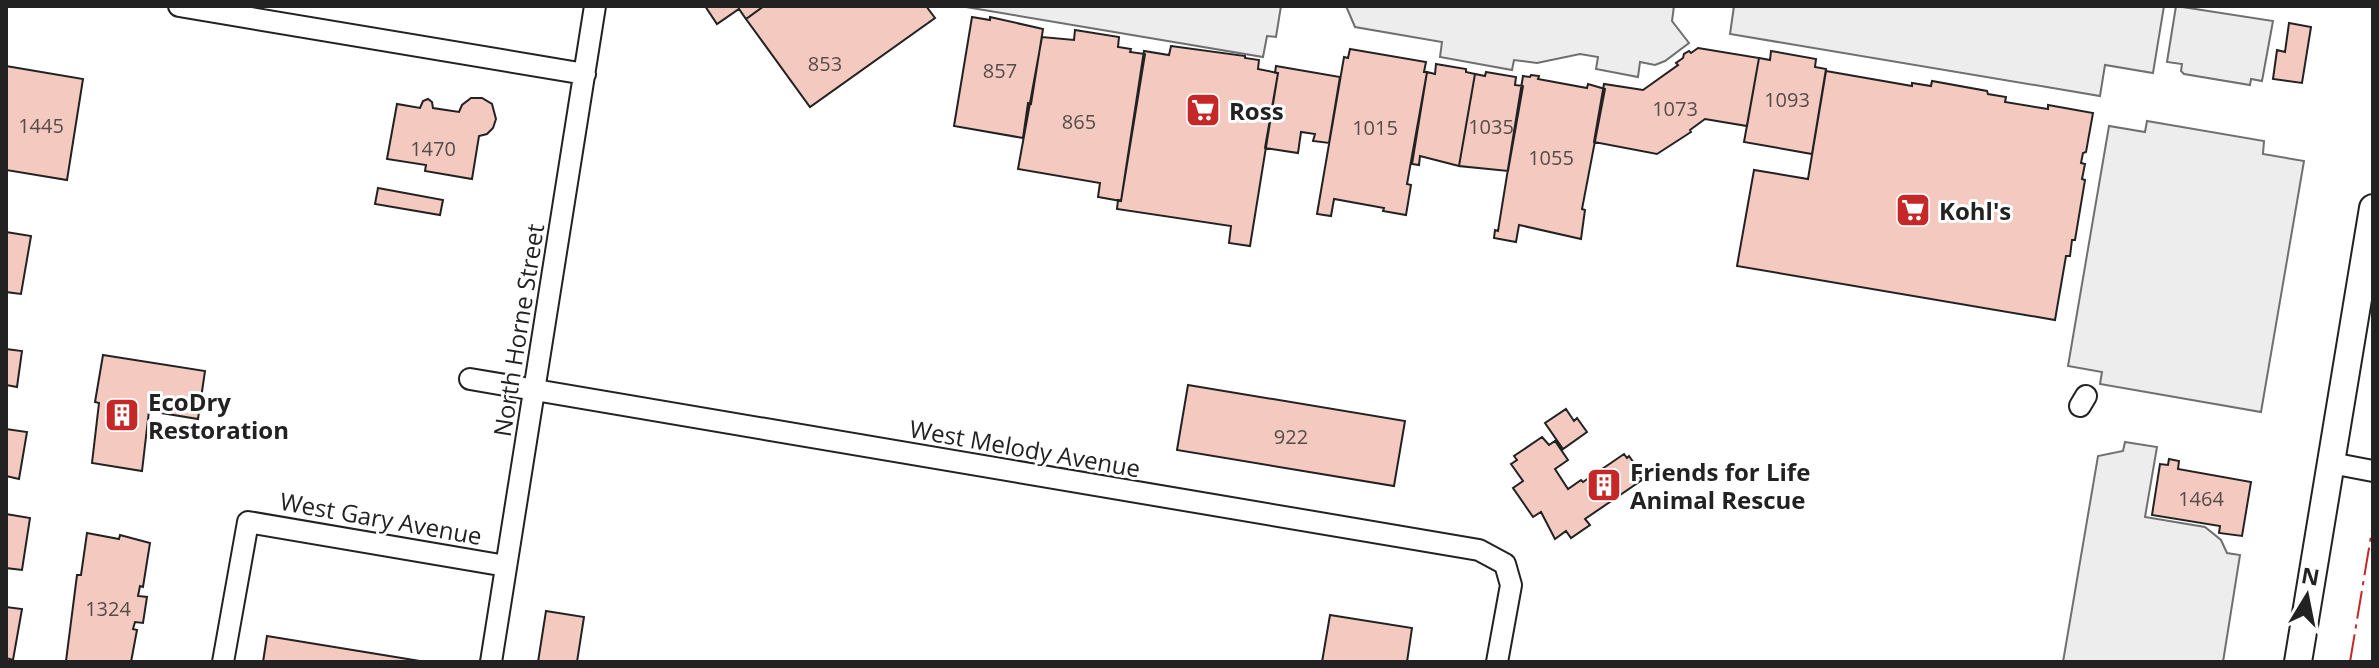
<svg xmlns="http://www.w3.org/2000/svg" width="2379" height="668" font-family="'Open Sans',sans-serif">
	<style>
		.parking { fill: #ededed; stroke: #6f6f6f; stroke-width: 2 }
		.building { fill: #f3c9c0; stroke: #222; stroke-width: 2 }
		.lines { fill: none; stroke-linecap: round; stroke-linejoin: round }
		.minor-casing { stroke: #222; stroke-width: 24 }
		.major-casing { stroke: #222; stroke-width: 30 }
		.minor { stroke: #fff; stroke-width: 20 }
		.major { stroke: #fff; stroke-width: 26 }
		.power { stroke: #c62828; stroke-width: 2; stroke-dasharray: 28 6 4 6; stroke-linecap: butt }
		.labels { text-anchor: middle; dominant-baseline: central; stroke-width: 6; stroke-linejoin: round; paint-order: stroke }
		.number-label { font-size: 20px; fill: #564c4a }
		.poi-label { font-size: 24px; font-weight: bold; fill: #222; stroke: #fff; text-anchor: start }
		.street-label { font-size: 24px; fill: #222; stroke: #fff }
	</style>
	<rect width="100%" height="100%" fill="#fff"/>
	<!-- parking -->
	<path class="parking" d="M 960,6 L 1281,6 L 1276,37 L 1267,36 L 1263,57 Z
		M 1346,6 L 1674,6 L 1672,21 L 1689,43 L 1665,61 L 1655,65 L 1640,62 L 1638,77 L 1596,69 L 1598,57 L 1580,54 L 1537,63 L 1514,60 L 1512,70 L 1440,57 L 1442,42 L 1355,27 Z
		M 1734,6 L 2164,6 L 2153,73 L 2105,65 L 2100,96 L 1730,34 Z
		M 2176,6 L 2273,21 L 2262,81 L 2251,79 L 2250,85 L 2184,74 L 2181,71 L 2182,64 L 2167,62 Z
		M 2147,121 L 2264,141 L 2263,154 L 2304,161 L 2261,412 L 2100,384 L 2102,372 L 2068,366 L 2109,126 L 2145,132 Z
		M 2125,442 L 2157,447 L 2145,517 L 2205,527 L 2221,540 L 2227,553 L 2240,555 L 2223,662 L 2063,662 L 2098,456 L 2123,451 Z"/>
	<!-- building -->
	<path class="building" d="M 705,6 L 764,6 L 746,19 L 739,9 L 717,24 Z
		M 764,6 L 926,6 L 935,18 L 810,107 L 746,19 Z
		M 972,17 L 990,20 L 990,17 L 1043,29 L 1031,104 L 1028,103 L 1023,138 L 954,126 Z
		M 2289,23 L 2311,27 L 2302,83 L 2273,79 L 2277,50 L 2285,52 Z
		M 1075,30 L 1119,37 L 1118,47 L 1131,49 L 1130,52 L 1145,54 L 1121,201 L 1098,197 L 1100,183 L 1018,169 L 1042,37 L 1074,40 Z
		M 1171,46 L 1245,56 L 1245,58 L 1259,60 L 1258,69 L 1278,73 L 1250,246 L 1229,243 L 1231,226 L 1117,209 L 1118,200 L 1121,201 L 1144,51 L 1169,55 Z
		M 1698,48 L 1759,58 L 1747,126 L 1705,119 L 1690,130 L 1691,132 L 1657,154 L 1594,142 L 1604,84 L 1643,90 L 1678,65 L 1676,63 L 1683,58 L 1684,54 L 1689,51 L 1691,53 Z
		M 1350,49 L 1426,62 L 1424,72 L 1427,72 L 1407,184 L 1411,185 L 1406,215 L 1383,211 L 1384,208 L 1334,199 L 1331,216 L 1317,214 L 1344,57 L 1348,58 Z
		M 1771,51 L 1816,59 L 1815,67 L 1826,69 L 1812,154 L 1744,142 L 1759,58 L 1770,60 Z
		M 1436,64 L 1466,69 L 1466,72 L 1475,74 L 1459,166 L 1420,156 L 1419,165 L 1412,164 L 1427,72 L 1435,74 Z
		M 6,66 L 83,79 L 67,180 L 6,170 Z
		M 1276,66 L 1340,77 L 1329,143 L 1313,141 L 1315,134 L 1301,132 L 1298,153 L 1265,148 L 1278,73 L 1275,73 Z
		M 1826,71 L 1912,86 L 1912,83 L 1931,86 L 1932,81 L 1987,91 L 1988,94 L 2006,97 L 2005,102 L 2048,109 L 2048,105 L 2093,113 L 2086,152 L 2083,153 L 2081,163 L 2085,164 L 2082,179 L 2085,180 L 2075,240 L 2072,240 L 2070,256 L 2066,256 L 2055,320 L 1737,266 L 1754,170 L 1808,179 Z
		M 1486,72 L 1516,77 L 1515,85 L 1523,86 L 1508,171 L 1459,166 L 1475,74 L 1485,76 Z
		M 1531,75 L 1539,76 L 1538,79 L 1587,88 L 1588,84 L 1605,89 L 1582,209 L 1585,210 L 1581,239 L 1519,225 L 1516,242 L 1494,238 L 1495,230 L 1498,231 L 1523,76 L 1530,77 Z
		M 471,98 L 482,98 L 492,104 L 496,119 L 493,128 L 487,134 L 479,136 L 472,179 L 425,171 L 426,165 L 387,159 L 397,104 L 420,108 L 423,101 L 428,99 L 432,102 L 433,108 L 459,112 L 462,105 Z
		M 378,188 L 443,200 L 440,215 L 375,204 Z
		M 6,232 L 31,236 L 21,294 L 6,292 Z
		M 6,349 L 22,351 L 17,387 L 6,385 Z
		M 103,355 L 205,371 L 198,419 L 149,411 L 142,471 L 92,463 L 99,403 L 95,402 Z
		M 1188,385 L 1405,421 L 1394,486 L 1177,450 Z
		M 1566,409 L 1574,421 L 1577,418 L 1587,432 L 1563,449 L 1545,423 Z
		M 6,429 L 27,432 L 19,479 L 6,476 Z
		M 1542,437 L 1549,445 L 1555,441 L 1568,460 L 1555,469 L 1568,489 L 1581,480 L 1583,482 L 1624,454 L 1627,458 L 1629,456 L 1643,476 L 1640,477 L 1642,480 L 1585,519 L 1590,525 L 1571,538 L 1566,531 L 1555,539 L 1541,512 L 1533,517 L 1513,488 L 1523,481 L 1511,464 L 1517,460 L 1514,456 Z
		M 2169,459 L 2179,461 L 2178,469 L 2251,482 L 2242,536 L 2219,533 L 2220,526 L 2152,515 L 2160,464 L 2168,465 Z
		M 6,514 L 30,518 L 22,570 L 6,568 Z
		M 87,533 L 119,539 L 120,535 L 150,543 L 143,587 L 140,586 L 138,596 L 147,597 L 143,623 L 135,622 L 133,629 L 137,630 L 131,662 L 63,662 L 66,661 L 77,575 L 81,575 Z
		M 6,607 L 22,609 L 13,660 L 6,658 Z
		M 546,611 L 584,617 L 577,662 L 538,662 Z
		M 1330,615 L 1412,628 L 1407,662 L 1322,662 Z
		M 267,636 L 426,662 L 263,662 Z"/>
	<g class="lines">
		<!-- minor casing -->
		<g class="minor-casing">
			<path id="minor" d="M 179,6 L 585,74
				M 470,379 L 1479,550 L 1505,564 L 1511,585 L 1497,662
				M 2080,406 L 2086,396
				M 2331,463 L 2373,471
				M 223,662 L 248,522 L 506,566
				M 491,662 L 595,6"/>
		</g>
		<!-- major casing -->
		<g class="major-casing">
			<path id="major" d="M 2298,662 L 2373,208"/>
		</g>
		<!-- minor -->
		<use href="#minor" class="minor"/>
		<!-- major -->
		<use href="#major" class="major"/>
		<!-- power -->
		<path class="power" d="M 2350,662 L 2373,524"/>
	</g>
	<!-- icons -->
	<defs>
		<g id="supermarket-square" transform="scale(1.8)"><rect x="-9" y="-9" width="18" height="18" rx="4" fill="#c62828" stroke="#fff"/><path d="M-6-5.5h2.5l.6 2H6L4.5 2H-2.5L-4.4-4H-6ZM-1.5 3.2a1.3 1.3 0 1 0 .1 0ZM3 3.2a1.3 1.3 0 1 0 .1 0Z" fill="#fff"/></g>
		<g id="building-square" transform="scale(1.8)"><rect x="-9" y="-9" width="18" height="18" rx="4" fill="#c62828" stroke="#fff"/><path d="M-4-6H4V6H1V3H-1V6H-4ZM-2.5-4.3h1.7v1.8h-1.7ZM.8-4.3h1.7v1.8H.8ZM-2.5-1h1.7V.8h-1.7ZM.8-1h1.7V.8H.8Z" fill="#fff"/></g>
	</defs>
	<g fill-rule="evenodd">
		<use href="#supermarket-square" x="1203" y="110"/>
		<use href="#supermarket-square" x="1913" y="210"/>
		<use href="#building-square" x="122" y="415"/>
		<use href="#building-square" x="1604" y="485"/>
	</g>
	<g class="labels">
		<!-- number labels -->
		<g class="number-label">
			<text x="825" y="63">853</text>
			<text x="1000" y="70">857</text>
			<text x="1787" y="99">1093</text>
			<text x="1675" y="108">1073</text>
			<text x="1079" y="121">865</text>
			<text x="41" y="125">1445</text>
			<text x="1491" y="126">1035</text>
			<text x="1375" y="127">1015</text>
			<text x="433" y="148">1470</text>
			<text x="1551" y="157">1055</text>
			<text x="1291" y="436">922</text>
			<text x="2201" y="498">1464</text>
			<text x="108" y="608">1324</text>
		</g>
		<!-- poi labels -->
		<g class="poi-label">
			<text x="1229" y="110">Ross</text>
			<text x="1939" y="210">Kohl's</text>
			<text x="148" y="401">EcoDry<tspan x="148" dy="28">Restoration</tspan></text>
			<text x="1630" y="471">Friends for Life<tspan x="1630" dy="28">Animal Rescue</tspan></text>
		</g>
		<!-- street labels -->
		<g class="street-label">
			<text transform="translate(518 330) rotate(-81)">North Horne Street</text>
			<text transform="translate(1025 448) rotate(10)">West Melody Avenue</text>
			<text transform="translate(381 518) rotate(10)">West Gary Avenue</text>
		</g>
	</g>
	<!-- border -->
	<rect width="2379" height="668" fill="none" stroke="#222222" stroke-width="16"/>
	<!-- north arrow -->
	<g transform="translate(2307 596) rotate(10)" stroke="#ffffff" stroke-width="6" paint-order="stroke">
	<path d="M0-6L14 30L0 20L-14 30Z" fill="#222222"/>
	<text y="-12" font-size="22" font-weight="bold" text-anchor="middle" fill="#222222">N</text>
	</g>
</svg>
